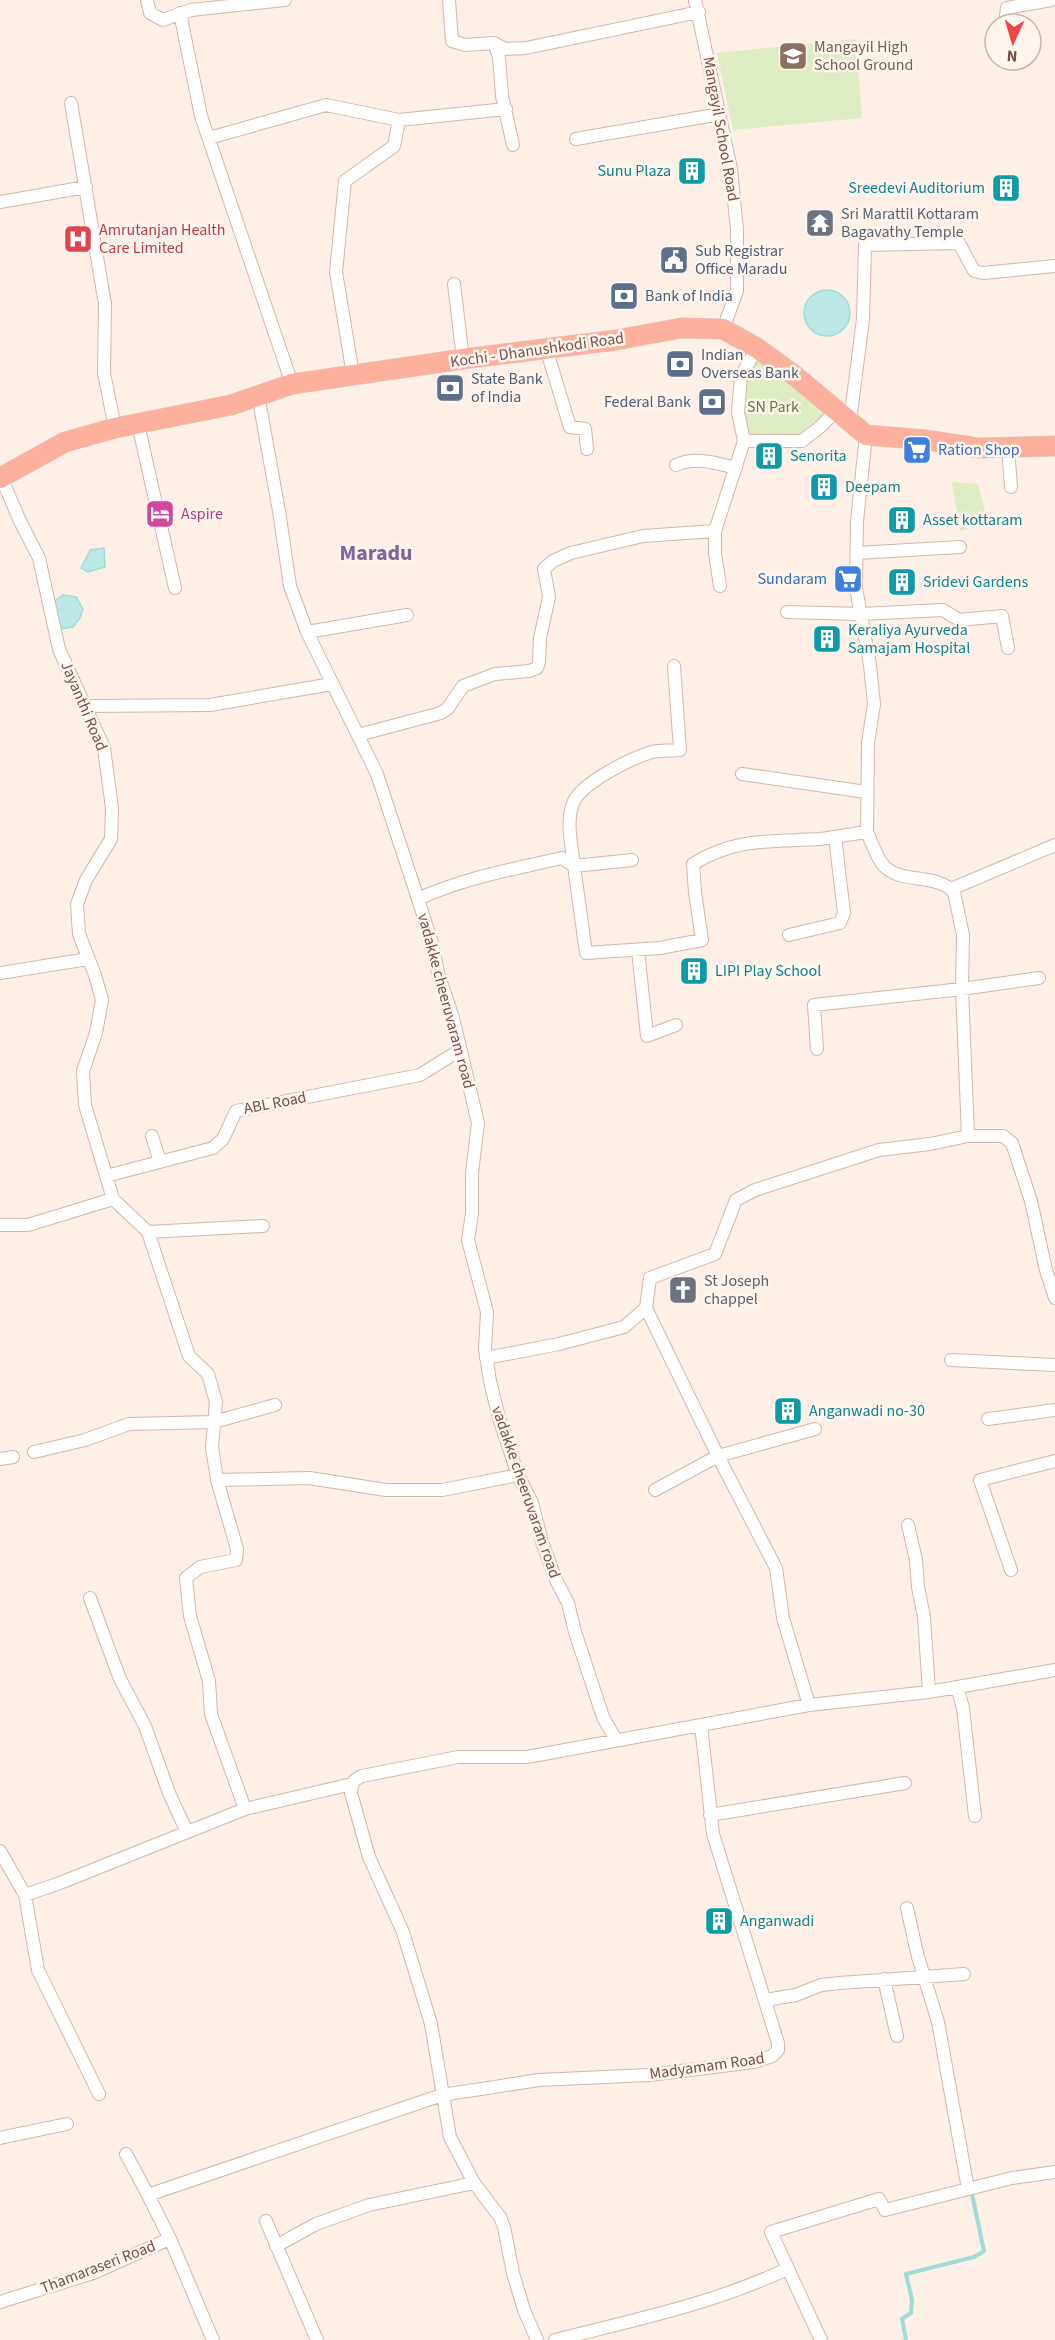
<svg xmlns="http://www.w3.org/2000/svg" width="1055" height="2340" font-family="'Source Sans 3',sans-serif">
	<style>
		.green { fill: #deedc4 }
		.water { fill: #bae9e5; stroke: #9fdcd7; stroke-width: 1.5 }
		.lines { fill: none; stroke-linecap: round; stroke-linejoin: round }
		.stream { stroke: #9fdcd7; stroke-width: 4 }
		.minor-casing { stroke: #d3b6ae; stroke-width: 14 }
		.trunk-casing { stroke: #dacecc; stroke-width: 21 }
		.minor { stroke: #fff; stroke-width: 12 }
		.trunk { stroke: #fdb09c; stroke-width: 20 }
		.labels { text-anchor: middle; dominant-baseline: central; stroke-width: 5; stroke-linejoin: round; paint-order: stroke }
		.education-label { font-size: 16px; fill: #785e54; stroke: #fff5ef; text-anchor: start }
		.street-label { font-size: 16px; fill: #7a4f49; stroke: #fff5ef }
		.culture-label { font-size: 16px; fill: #0d838f; stroke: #fff5ef; text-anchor: start }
		.worship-label { font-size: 16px; fill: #5b616d; stroke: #fff5ef; text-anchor: start }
		.health-label { font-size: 16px; fill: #be3a42; stroke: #fff5ef; text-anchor: start }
		.service-label { font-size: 16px; fill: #4e5e75; stroke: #fff5ef; text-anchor: start }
		.park-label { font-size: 16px; fill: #5e7a3d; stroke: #fff5ef }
		.shop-label { font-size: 16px; fill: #366cbe; stroke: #fff5ef; text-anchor: start }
		.hotel-label { font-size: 16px; fill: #b23c85; stroke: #fff5ef; text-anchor: start }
		.district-label { font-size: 22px; font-weight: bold; fill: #7d659d; stroke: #fff5ef }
	</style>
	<rect width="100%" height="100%" fill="#feefe7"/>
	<!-- green -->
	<path class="green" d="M 856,39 L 862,118 L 733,130 L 717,53 Z
		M 757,361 L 812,400 L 823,413 L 821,421 C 798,440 786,438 757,440 L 742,424 L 743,384 Z
		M 952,482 L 978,484 L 988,523 L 960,531 Z"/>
	<!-- water -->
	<path class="water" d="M804 313a23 23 0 1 1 46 0a23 23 0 1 1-46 0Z
		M 104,548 L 105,567 L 88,572 L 81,568 L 90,550 Z
		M 63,595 L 76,597 L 83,609 L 80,618 L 73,627 L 54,630 L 52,603 Z"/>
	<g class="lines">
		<!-- stream -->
		<path class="stream" d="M 906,2340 L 902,2319 L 911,2313 L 912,2300 L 906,2274 L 974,2257 L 984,2251 L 972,2194"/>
		<!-- minor casing -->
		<g class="minor-casing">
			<path id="minor" d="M 147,0 L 150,13 L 163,20 L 191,10 L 285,0
				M 449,0 L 452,41 L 465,45 L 494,43 L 499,57 L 502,96 L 513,145
				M 695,0 L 731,169 L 737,230 L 737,291 L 723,329
				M 180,13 L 201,116 L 292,384
				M 1005,24 L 1007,8 L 1051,0
				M 494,43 L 505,49 L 526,48 L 699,12
				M 71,103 L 105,304 L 104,373 L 115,428
				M 209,138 L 326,105 L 399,120 L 506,109
				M 576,139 L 720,114
				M 0,202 L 86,187
				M 454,284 L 463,359
				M 546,348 L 570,427 L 585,429 L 587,449
				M 353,375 L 336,272 L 345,181 L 394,146 L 399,120
				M 258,395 L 279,511 L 290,586 L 307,632 L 377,774 L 418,899
				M 850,421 L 863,319 L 865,245 L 959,243 L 974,271 L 983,273 L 1055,266
				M 138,424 L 175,588
				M 744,441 L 802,441 L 820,427 L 837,410
				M 1008,447 L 1011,487
				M 676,465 C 695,456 716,463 736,468
				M 1,477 L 20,521 L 39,558 L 59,649 L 104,748 L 112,808 L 111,839 L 86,880 L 77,904 L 79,934 L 95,975 L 102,1000 L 96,1033 L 83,1071 L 85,1105 L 113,1199 L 148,1232 L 189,1356 L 208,1374 L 216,1402 L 212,1447 L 217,1480 L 237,1549 L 236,1560 L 200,1567 L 186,1578 L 190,1616 L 209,1681 L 211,1714 L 245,1809
				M 715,531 L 715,553 L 720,586
				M 857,553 L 960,547
				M 787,612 L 860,614 L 943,610 L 959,620 L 1002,616 L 1008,648
				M 307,632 L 407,615
				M 86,706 L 210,705 L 332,684
				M 358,735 L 441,713 L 448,708 L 463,686 L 495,674 L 529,671 L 537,668 L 539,662 L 540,638 L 549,597 L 544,569 L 553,561 L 571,553 L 643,536 L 715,531 L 744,441 L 738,412 L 741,376 L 757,348
				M 742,774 L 866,792
				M 867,832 C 872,843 876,857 884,866 C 901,884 936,873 954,892 L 963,935 L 962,989 L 968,1136
				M 632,860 L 574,866 C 572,846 565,820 574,801 C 584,782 631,758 652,752 C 660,750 671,751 680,750 L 674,666
				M 951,889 L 1055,845
				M 789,935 L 840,923 L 844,913 L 835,837
				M 638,950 L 647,1036 L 676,1025
				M 0,973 L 88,959
				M 817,1049 L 814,1005 L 962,989 L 1039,978
				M 152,1136 L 160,1162
				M 106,1176 L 213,1148 L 223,1139 L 236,1111 L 420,1075 L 460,1050
				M 0,1225 L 28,1225 L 113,1199
				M 148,1232 L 263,1226
				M 646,1308 L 718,1456 L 776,1568 L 783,1618 L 809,1705
				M 486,1358 L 559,1344 L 624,1327 L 646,1308 L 650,1278 L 715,1254 L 736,1200 L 755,1190 L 879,1150 L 930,1144 L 968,1136 L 1003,1136 L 1012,1143 L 1031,1201 L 1046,1270 L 1055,1298
				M 951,1360 L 1055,1365
				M 988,1419 L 1055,1410
				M 34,1452 L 85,1440 L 129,1424 L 214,1422 L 275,1405
				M 0,1459 L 13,1457
				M 217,1480 L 309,1478 L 386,1490 L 442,1490 L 518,1475
				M 655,1490 L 718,1456 L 815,1429
				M 908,1525 L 916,1560 L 918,1587 L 924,1617 L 929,1692
				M 1011,1570 L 980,1480 L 1055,1461
				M 90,1598 L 120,1679 L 145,1726 L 169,1793 L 187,1832
				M 957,1687 L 963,1708 L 975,1816
				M 616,1740 L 603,1717 L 575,1632 L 568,1603 L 556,1580 L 542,1542 L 532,1503 L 518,1475 L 499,1418 L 490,1381 L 485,1349 L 487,1312 L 468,1240 L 472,1213 L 472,1173 L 478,1123 L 453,1018 L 438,973 L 432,943 L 418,899 C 463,878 514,869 562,858 L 574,866 L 586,953 L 660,948 L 702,940 L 695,892 L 693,864 C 736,837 772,842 820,839 C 836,837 852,834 867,832 L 868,743 L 874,704 L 870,665 L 856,588 L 857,521 L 866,435
				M 710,1815 L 905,1783
				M 0,1851 L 25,1895 L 60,1883 L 245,1809 L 352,1784
				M 25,1895 L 38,1970 L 99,2094
				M 907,1908 L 918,1957 L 938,2022 L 968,2189
				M 884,1979 L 897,2036
				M 765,2000 L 796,1995 L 821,1985 L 840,1983 L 964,1974
				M 0,2138 L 67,2124
				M 126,2154 L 148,2195
				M 266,2221 L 317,2340
				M 171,2241 L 148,2195 L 442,2095 L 539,2080 L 649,2075 L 754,2062 L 772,2056 L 778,2050 L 778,2043 L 713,1834 L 701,1725
				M 276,2246 L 316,2224 L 369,2205 L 474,2183
				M 0,2302 L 93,2273 L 167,2240 L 171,2241 L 213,2340
				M 537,2340 L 524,2310 L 513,2273 L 504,2227 L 500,2217 L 474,2183 L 450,2137 L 431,2024 L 403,1932 L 369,1857 L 351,1793 C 352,1783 353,1780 362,1776 L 458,1757 L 527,1757 L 809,1705 L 929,1692 L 1055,1670
				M 555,2340 C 634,2320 713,2304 787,2269
				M 821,2340 L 771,2232 L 879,2199 L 885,2210 L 1012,2178 L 1055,2172"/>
		</g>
		<!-- trunk casing -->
		<g class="trunk-casing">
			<path id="trunk" d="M 0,478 L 65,442 L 115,428 L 231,405 L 292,384 L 463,359 L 616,340 L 681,328 L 723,329 L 757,348 L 794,375 L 866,435 L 927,440 L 978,448 L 1055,446"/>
		</g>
		<!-- minor -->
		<use href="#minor" class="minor"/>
		<!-- trunk -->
		<use href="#trunk" class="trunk"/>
	</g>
	<!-- icons -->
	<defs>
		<g id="school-square" transform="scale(1.5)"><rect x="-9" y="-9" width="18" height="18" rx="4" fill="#8d6e63" stroke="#fff5ef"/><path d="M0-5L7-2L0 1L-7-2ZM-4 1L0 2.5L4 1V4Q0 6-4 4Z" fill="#fff"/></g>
		<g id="building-square" transform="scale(1.5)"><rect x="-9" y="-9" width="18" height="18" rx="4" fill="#0f9aa8" stroke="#fff5ef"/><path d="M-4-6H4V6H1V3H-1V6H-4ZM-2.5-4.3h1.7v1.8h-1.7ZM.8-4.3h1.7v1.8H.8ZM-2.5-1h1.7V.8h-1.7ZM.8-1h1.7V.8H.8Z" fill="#fff"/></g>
		<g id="temple-square" transform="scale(1.5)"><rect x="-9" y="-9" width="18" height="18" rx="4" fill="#6b7280" stroke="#fff5ef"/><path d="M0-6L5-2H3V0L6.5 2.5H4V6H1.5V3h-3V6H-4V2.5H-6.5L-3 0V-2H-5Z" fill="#fff"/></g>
		<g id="hospital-square" transform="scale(1.5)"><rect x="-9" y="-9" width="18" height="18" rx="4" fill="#e0444e" stroke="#fff5ef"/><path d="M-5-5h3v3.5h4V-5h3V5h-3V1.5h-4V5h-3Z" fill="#fff"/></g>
		<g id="civic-square" transform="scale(1.5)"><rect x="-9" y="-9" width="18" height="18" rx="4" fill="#5c6f8a" stroke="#fff5ef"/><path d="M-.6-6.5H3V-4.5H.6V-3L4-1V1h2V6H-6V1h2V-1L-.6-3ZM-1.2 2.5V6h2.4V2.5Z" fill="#fff"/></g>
		<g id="bank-square" transform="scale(1.5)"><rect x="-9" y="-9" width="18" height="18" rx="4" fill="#5c6f8a" stroke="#fff5ef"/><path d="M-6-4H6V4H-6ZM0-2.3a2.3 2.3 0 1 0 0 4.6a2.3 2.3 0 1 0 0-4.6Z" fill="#fff"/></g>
		<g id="supermarket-square" transform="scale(1.5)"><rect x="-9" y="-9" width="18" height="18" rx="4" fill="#3f7fe0" stroke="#fff5ef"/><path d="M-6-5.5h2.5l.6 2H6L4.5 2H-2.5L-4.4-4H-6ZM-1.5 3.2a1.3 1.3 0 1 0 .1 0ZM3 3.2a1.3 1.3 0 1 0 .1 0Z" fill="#fff"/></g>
		<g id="hotel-square" transform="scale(1.5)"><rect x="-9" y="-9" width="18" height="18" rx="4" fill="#d1479c" stroke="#fff5ef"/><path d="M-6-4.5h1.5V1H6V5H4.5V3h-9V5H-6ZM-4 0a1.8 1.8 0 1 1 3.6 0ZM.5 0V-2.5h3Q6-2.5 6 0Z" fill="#fff"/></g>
		<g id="church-square" transform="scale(1.5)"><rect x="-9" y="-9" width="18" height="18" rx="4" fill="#6b7280" stroke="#fff5ef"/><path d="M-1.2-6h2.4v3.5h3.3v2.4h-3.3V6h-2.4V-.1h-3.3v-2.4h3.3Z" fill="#fff"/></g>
	</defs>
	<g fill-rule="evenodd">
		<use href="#school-square" x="793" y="56"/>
		<use href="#building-square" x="692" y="171"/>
		<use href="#building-square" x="1006" y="188"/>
		<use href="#temple-square" x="820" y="223"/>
		<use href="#hospital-square" x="78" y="239"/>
		<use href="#civic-square" x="674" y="260"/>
		<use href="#bank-square" x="624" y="296"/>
		<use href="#bank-square" x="680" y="364"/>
		<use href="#bank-square" x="450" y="388"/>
		<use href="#bank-square" x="712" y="402"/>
		<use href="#supermarket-square" x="917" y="450"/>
		<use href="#building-square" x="769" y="456"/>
		<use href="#building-square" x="824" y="487"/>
		<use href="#hotel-square" x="160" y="514"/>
		<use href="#building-square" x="902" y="520"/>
		<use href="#supermarket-square" x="848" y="579"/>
		<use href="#building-square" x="902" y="582"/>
		<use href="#building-square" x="827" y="639"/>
		<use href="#building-square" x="694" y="971"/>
		<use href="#church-square" x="683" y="1290"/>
		<use href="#building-square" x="788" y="1411"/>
		<use href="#building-square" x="719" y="1921"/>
	</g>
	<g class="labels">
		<!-- education labels -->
		<g class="education-label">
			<text x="814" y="47">Mangayil High<tspan x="814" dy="18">School Ground</tspan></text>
		</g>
		<!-- street labels -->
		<g class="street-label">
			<text transform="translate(721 129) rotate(80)">Mangayil School Road</text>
			<text transform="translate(537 350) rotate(-8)">Kochi - Dhanushkodi Road</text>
			<text transform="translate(84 706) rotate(67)">Jayanthi Road</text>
			<text transform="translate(446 1001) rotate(75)">vadakke cheeruvaram road</text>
			<text transform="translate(275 1103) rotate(-11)">ABL Road</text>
			<text transform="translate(526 1492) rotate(71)">vadakke cheeruvaram road</text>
			<text transform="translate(707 2066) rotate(-8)">Madyamam Road</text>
			<text transform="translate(98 2267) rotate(-21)">Thamaraseri Road</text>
		</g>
		<!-- culture labels -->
		<g class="culture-label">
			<text x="671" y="171" text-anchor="end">Sunu Plaza</text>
			<text x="985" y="188" text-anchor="end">Sreedevi Auditorium</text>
			<text x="790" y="456">Senorita</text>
			<text x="845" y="487">Deepam</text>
			<text x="923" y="520">Asset kottaram</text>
			<text x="923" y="582">Sridevi Gardens</text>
			<text x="848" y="630">Keraliya Ayurveda<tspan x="848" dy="18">Samajam Hospital</tspan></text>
			<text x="715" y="971">LIPI Play School</text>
			<text x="809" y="1411">Anganwadi no-30</text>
			<text x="740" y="1921">Anganwadi</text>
		</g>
		<!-- worship labels -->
		<g class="worship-label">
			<text x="841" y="214">Sri Marattil Kottaram<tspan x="841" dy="18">Bagavathy Temple</tspan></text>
			<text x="704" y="1281">St Joseph<tspan x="704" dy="18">chappel</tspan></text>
		</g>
		<!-- health labels -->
		<g class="health-label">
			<text x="99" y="230">Amrutanjan Health<tspan x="99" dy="18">Care Limited</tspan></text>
		</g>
		<!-- service labels -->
		<g class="service-label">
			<text x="695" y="251">Sub Registrar<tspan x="695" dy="18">Office Maradu</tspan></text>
			<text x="645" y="296">Bank of India</text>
			<text x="701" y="355">Indian<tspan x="701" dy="18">Overseas Bank</tspan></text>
			<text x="471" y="379">State Bank<tspan x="471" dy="18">of India</tspan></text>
			<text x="691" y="402" text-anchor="end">Federal Bank</text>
		</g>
		<!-- park labels -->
		<g class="park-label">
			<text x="773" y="407">SN Park</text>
		</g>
		<!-- shop labels -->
		<g class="shop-label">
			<text x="938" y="450">Ration Shop</text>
			<text x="827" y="579" text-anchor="end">Sundaram</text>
		</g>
		<!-- hotel labels -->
		<g class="hotel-label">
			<text x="181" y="514">Aspire</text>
		</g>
		<!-- district labels -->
		<g class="district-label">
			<text x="376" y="553">Maradu</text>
		</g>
	</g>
	<!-- north arrow -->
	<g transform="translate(1013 42) rotate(184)"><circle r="28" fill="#fff5ef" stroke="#cab3ad" stroke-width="1.5"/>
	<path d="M0-4.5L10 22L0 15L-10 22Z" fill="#ef4548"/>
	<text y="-9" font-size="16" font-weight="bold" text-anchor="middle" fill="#7a4f49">N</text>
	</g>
</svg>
